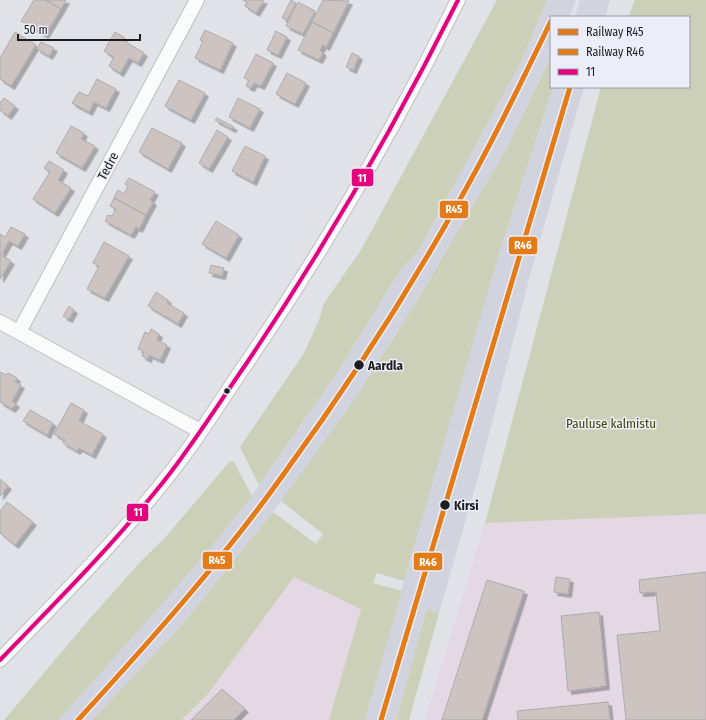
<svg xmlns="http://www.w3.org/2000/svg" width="706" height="720" font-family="'Fira Sans Condensed',sans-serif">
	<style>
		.commercial { fill: #e3d8e3 }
		.built { fill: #d1d4df }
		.green { fill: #cdd0b9 }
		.building { fill: #cdc4c2; stroke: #adacad; filter: url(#shadow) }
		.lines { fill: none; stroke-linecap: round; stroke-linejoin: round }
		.street-casing { stroke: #bdbfc3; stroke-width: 16 }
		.street { stroke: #fafbfb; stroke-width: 14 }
		.bus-1-casing { stroke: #ebeef8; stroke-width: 7 }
		.bus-1 { stroke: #e5007d; stroke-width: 4 }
		.rail-1-casing { stroke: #ebeef8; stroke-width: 8 }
		.rail-2-casing { stroke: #ebeef8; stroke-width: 8 }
		.rail-1 { stroke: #e47b17; stroke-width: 5 }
		.rail-2 { stroke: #e47b17; stroke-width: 5 }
		.stop-dot { fill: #1d1e22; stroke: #ebeef8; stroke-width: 1.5 }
		.labels { text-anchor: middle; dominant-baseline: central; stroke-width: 3; stroke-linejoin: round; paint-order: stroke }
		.street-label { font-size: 13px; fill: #1d1e22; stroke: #ebeef8 }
		.stop-label { font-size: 13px; font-weight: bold; fill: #1d1e22; stroke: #ebeef8; text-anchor: start }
		.park-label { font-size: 13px; fill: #444705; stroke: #ebeef8 }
		.line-badge { stroke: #ebeef8; stroke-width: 1.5 }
		.badge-label { font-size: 11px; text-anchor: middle; font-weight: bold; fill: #fff }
	</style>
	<defs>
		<filter id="shadow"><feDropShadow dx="3.5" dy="3.5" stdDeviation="0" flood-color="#0004"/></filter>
	</defs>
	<rect width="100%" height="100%" fill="#e0e2e7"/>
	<!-- commercial -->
	<path class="commercial" d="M 706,514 L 706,720 L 425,720 L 485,523 Z
		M 294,577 L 361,609 L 329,720 L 182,720 L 208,694 Z"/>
	<!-- built -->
	<path class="built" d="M 547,0 L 576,0 L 569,17 L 551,17 L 551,56 L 509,144 L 414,306 L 354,400 L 296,483 L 182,625 L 92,720 L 58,720 L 230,524 L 252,496 L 335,376 L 401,269 L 417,253 L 520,64 Z
		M 580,0 L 610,0 L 605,17 L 575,17 Z
		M 553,87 L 584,87 L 533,264 L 478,477 L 439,613 L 427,609 L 396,720 L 365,720 L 460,382 L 497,260 Z"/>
	<!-- green -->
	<path class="green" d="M 497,0 L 547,0 L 520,64 L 417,253 L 401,269 L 335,376 L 259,485 L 240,447 L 304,353 L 319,320 L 324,303 L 361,250 Z
		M 635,0 L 706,0 L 706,514 L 485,523 L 601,87 L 689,87 L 689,17 L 628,17 Z
		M 551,56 L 551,87 L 553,87 L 497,260 L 404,581 L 377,573 L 373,583 L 402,591 L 365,720 L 329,720 L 361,609 L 294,577 L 208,694 L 182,720 L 92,720 L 182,625 L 273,512 L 316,544 L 323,534 L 281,501 L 354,400 L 414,306 L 509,144 Z
		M 230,461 L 234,462 L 252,496 C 191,574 124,647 58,720 L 4,720 L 92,616 L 143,559 L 163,540 Z
		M 427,609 L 439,613 L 409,720 L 396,720 Z"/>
	<!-- building -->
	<path class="building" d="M 34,0 L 46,0 L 61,9 L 45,35 L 21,21 Z
		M 46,0 L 66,0 L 61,9 Z
		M 243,0 L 264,0 L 256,13 L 245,6 L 247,2 Z
		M 291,0 L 296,3 L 287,20 L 282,18 Z
		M 323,0 L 349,1 L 333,33 L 312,22 Z
		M 298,2 L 315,11 L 303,34 L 286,26 Z
		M 312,22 L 333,33 L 326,47 L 323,45 L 320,50 L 323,53 L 319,60 L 298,50 Z
		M 205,30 L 233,43 L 220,70 L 195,58 L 203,41 L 200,40 Z
		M 276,31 L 287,37 L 278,55 L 267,50 Z
		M 15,32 L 36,45 L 11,86 L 0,79 L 0,58 Z
		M 115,32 L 124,37 L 123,40 L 144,53 L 138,63 L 129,58 L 120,73 L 109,66 L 114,57 L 104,51 Z
		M 41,42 L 54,48 L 49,56 L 37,49 Z
		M 352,53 L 359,56 L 353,70 L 346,67 Z
		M 256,54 L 273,63 L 261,86 L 254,83 L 251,88 L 246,86 L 249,80 L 244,78 Z
		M 287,73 L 306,83 L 295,104 L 276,94 Z
		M 97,79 L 116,89 L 106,108 L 94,102 L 89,112 L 72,103 L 79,92 L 88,96 Z
		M 179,80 L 205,93 L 191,120 L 165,106 Z
		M 4,98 L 15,106 L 8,116 L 0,110 L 0,103 Z
		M 238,98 L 260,109 L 250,128 L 229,117 Z
		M 217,118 L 234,127 L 232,129 L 215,120 Z
		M 71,126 L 84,133 L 81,139 L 95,146 L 82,168 L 56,153 Z
		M 152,128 L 182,143 L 168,169 L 139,152 Z
		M 217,130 L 228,137 L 209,169 L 199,163 Z
		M 245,146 L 265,156 L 253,182 L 232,171 Z
		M 49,161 L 64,170 L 58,180 L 71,188 L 55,213 L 33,199 L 50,172 L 44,168 Z
		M 129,178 L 155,192 L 150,200 L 153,202 L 146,215 L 114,198 L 118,190 L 124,194 L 128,186 L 125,184 Z
		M 114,198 L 146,215 L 139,229 L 136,227 L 131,235 L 105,221 L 108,215 L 112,216 L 116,209 L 110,206 Z
		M 216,221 L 239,235 L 226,258 L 202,244 Z
		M 11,227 L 25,234 L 18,246 L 9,241 L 1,255 L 11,261 L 0,279 L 0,234 L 5,237 Z
		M 104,242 L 129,256 L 105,298 L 87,289 L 99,266 L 93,263 Z
		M 211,265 L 224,268 L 222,276 L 209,273 Z
		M 156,292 L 168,300 L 167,303 L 184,313 L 178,324 L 148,306 Z
		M 69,306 L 74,310 L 69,319 L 63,316 Z
		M 151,329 L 159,334 L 157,340 L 167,345 L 160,360 L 149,355 L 148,359 L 142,356 L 144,352 L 138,349 L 145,332 L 149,334 Z
		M 0,372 L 6,375 L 8,373 L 17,378 L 15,382 L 21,385 L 12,401 L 16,404 L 12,409 L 0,402 Z
		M 71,403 L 84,410 L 79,421 L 103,434 L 92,455 L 79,448 L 77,451 L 63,443 L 65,440 L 54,434 Z
		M 30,410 L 53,423 L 47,435 L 23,421 Z
		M 0,479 L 8,486 L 0,496 Z
		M 7,502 L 33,522 L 15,545 L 0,533 L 0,511 Z
		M 706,572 L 706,720 L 626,720 L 617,635 L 660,631 L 656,592 L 640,593 L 639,580 Z
		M 556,577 L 570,579 L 568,594 L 554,592 Z
		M 487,580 L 524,591 L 482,720 L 442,720 Z
		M 599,612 L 606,686 L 568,691 L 561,616 Z
		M 222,689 L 245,709 L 234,720 L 191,720 Z
		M 608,702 L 610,720 L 518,720 L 517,711 Z"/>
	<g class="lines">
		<!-- street casing -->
		<g class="street-casing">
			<path id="street" d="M 0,322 L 200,431
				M 19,332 L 197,0
				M 0,660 C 64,594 129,529 184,455 C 203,429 221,401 239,374 C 321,255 394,130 458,0"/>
		</g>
		<!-- street -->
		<use href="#street" class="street"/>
		<!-- bus-1 casing -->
		<g class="bus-1-casing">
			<path id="bus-1" d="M 0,660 C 56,602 114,544 164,481 C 194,443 219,403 246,364 C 325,247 395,126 458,0"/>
		</g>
		<!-- bus-1 -->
		<use href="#bus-1" class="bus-1"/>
		<!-- rail-1 casing -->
		<g class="rail-1-casing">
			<path id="rail-1" d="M 78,720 C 150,641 221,562 283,475 C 345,390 402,302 454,210 C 489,149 520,85 551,21"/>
		</g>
		<!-- rail-2 casing -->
		<g class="rail-2-casing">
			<path id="rail-2" d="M 381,720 L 570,87"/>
		</g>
		<!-- rail-1 -->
		<use href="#rail-1" class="rail-1"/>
		<!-- rail-2 -->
		<use href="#rail-2" class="rail-2"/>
	</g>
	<!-- markers -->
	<g class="stop-dot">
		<circle cx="359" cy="365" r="5.5"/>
		<circle cx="227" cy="391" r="3.5"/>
		<circle cx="445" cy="505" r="5.5"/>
	</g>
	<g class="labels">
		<!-- street labels -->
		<g class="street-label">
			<text transform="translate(108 166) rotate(-62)">Tedre</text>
		</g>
		<!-- stop labels -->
		<g class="stop-label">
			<text x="368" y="365">Aardla</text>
			<text x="454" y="505">Kirsi</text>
		</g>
		<!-- park labels -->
		<g class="park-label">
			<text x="611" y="423">Pauluse kalmistu</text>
		</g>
	</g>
	<g class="line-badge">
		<rect x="351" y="168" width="23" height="19" rx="4" fill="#e5007d"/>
		<rect x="439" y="200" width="30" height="19" rx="4" fill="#e47b17"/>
		<rect x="508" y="236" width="30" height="19" rx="4" fill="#e47b17"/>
		<rect x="126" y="503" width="23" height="19" rx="4" fill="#e5007d"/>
		<rect x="202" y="551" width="31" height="19" rx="4" fill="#e47b17"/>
		<rect x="413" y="552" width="30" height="19" rx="4" fill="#e47b17"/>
	</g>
	<g class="badge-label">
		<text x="362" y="182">11</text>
		<text x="454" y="213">R45</text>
		<text x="523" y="249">R46</text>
		<text x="138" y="516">11</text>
		<text x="217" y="564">R45</text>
		<text x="428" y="566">R46</text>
	</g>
	<!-- legend -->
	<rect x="550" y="16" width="140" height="72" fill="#ebeef8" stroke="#999ba2"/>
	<rect x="558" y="29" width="20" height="6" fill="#e47b17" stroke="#999ba2"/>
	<text x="586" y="36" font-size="12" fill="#1d1e22">Railway R45</text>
	<rect x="558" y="49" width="20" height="6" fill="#e47b17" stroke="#999ba2"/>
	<text x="586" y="56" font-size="12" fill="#1d1e22">Railway R46</text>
	<rect x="558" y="69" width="20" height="6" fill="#e5007d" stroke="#999ba2"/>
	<text x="586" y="76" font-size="12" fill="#1d1e22">11</text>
	<!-- scale -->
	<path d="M18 34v6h122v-6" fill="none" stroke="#1d1e22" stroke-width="2"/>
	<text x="24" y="34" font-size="12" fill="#1d1e22" stroke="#ebeef8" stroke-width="3" paint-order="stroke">50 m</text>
</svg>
